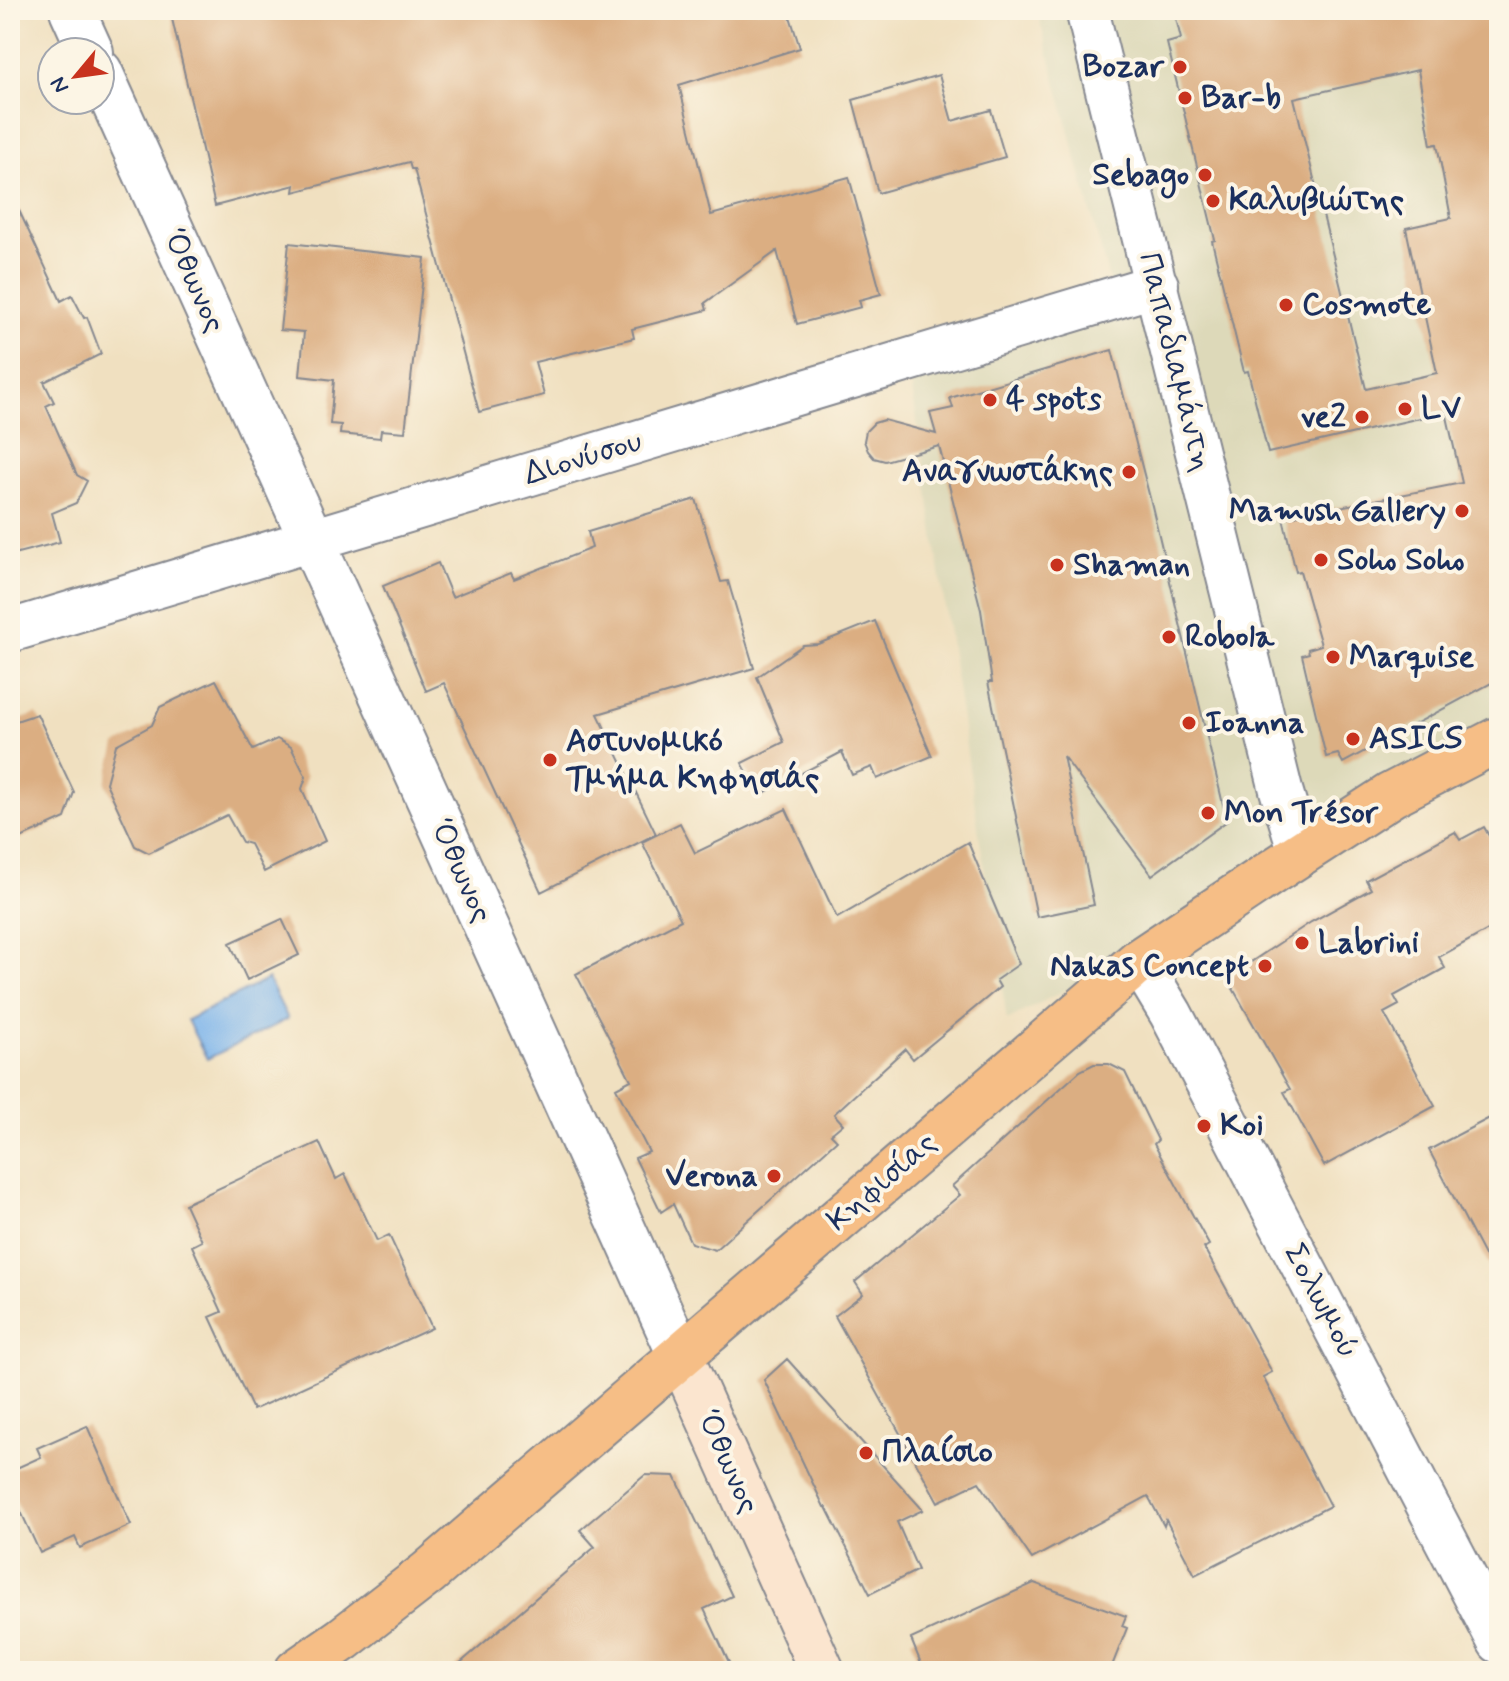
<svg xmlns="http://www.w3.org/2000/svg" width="1509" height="1681" font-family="Mynerve,sans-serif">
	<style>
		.built { fill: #ddd9b9 }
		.water { fill: #7bb4eb; stroke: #4b72a4; stroke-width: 2 }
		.building { fill: #dbae82; fill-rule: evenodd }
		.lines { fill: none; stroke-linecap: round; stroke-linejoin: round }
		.minor-casing { stroke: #86888f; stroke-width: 46 }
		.tertiary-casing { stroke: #86888f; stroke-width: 48 }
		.secondary-casing { stroke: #86888f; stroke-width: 48 }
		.primary-casing { stroke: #86888f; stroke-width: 48 }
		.minor { stroke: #fff; stroke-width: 42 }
		.tertiary { stroke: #fff; stroke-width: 44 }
		.secondary { stroke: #fbe5cf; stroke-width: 44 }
		.primary { stroke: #f6be86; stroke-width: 44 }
		.poi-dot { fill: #c8321e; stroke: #fcf5e5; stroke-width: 3 }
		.labels { text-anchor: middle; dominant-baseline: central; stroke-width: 8; stroke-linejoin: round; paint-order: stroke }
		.poi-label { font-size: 32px; font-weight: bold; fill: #1b2f5e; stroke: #fcf5e5; text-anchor: start }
		.street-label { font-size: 32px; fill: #1b2f5e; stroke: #fcf5e5 }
	</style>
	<rect width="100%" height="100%" fill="#fcf5e5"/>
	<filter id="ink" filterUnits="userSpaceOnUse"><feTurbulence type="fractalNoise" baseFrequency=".0125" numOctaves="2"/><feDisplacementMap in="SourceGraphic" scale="16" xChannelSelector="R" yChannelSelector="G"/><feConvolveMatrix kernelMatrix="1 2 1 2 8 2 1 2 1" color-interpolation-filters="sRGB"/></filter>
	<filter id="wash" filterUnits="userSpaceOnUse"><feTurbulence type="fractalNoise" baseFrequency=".006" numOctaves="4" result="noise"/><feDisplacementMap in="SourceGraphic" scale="32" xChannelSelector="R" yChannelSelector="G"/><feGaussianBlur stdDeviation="1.8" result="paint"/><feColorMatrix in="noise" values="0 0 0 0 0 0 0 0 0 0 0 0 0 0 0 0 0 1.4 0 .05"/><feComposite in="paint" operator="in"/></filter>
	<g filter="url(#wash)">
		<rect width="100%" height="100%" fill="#f0e0c0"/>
		<!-- built -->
		<path class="built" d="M 1037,10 L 1499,10 L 1499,766 L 1007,1020 L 911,381 L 1118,313 Z"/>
		<!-- water -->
		<path class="water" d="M 268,979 L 288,1019 L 207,1059 L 187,1020 Z"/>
		<g id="blocks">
			<!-- building -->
			<path class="building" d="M 170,10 L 788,10 L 800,48 L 679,85 L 711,215 L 849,177 L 881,294 L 859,300 L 861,307 L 797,324 L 777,251 L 705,303 L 707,310 L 632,329 L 634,338 L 535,362 L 544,395 L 479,412 L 414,169 L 411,169 L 409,162 L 294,192 L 295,185 L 215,206 Z
				M 1174,10 L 1499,10 L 1499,679 L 1343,763 L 1338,754 L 1326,757 L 1302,655 L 1309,653 L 1308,649 L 1321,645 L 1300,571 L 1296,572 L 1283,518 L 1462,483 L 1446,412 L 1268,453 L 1248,371 L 1244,372 L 1212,241 L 1215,240 L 1167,43 L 1181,39 ZM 1418,70 L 1431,145 L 1437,144 L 1451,218 L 1406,228 L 1437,373 L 1366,389 L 1294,98 Z
				M 939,75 L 952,121 L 991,110 L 1005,157 L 878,193 L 853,100 Z
				M 10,191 L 61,301 L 72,295 L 84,318 L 87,317 L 101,354 L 44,382 L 54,402 L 46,406 L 77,475 L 87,481 L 76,503 L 52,513 L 60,542 L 10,555 Z
				M 289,243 L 425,258 L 405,432 L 381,430 L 380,438 L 340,434 L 341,425 L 330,424 L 334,380 L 300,376 L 304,332 L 280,330 Z
				M 1112,350 L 1152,506 L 1227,821 L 1152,875 L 1063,756 L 1094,905 L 1037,917 L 988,682 L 992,682 L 981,610 L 939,446 L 885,461 L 874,458 L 868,451 L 864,441 L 866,431 L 874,423 L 884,420 L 936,434 L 930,413 L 953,408 L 950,398 Z
				M 696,499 L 721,582 L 728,581 L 754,668 L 598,714 L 656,834 L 541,892 L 444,683 L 426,691 L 383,586 L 438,563 L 452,597 L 511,573 L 514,579 L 592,548 L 588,532 Z
				M 875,621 L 932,756 L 877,779 L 872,767 L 852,775 L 842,752 L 760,795 L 742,763 L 784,742 L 757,677 L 803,645 L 818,644 Z
				M 216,680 L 253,750 L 277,739 L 291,747 L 306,777 L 302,789 L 325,841 L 264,872 L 250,844 L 242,842 L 227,815 L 149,853 L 135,846 L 106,783 L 116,745 L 152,725 L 160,707 Z
				M 37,714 L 74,792 L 65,818 L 10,843 L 10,723 Z
				M 786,809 L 837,918 L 968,842 L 1019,964 L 996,980 L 1000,987 L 913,1059 L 905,1049 L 834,1114 L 843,1124 L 831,1134 L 837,1140 L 715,1250 L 691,1243 L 673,1204 L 661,1212 L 635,1158 L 649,1152 L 616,1088 L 631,1080 L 576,974 L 681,920 L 642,842 L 680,823 L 695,853 Z
				M 1484,827 L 1499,854 L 1499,924 L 1439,957 L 1445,968 L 1394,996 L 1399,1005 L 1384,1013 L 1435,1106 L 1324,1166 L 1284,1092 L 1290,1089 L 1227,978 L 1311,922 L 1371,889 L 1366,880 L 1455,832 L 1460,840 Z
				M 282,919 L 299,955 L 247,980 L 230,943 Z
				M 1094,1064 L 1109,1064 L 1125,1072 L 1158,1140 L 1154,1144 L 1209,1245 L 1204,1248 L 1272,1372 L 1263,1377 L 1330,1506 L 1195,1575 L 1166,1520 L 1164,1526 L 1148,1496 L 1032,1559 L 979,1482 L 938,1502 L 835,1316 L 863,1294 L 855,1282 L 960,1195 L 952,1186 L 1080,1071 Z
				M 1499,1113 L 1499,1284 L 1429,1150 Z
				M 319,1142 L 336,1179 L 345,1174 L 377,1241 L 389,1235 L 432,1328 L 253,1410 L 210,1317 L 222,1312 L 192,1246 L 202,1241 L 185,1204 Z
				M 787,1359 L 923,1510 L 897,1522 L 918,1570 L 870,1594 L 826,1507 L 824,1507 L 764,1380 Z
				M 87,1426 L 131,1525 L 80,1548 L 75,1537 L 40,1553 L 10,1488 L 10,1471 L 41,1457 L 37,1448 Z
				M 645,1475 L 675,1476 L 732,1596 L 704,1609 L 733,1671 L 451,1671 L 595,1547 L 580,1530 Z
				M 1034,1583 L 1126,1616 L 1122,1626 L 1127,1628 L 1110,1671 L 924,1671 L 911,1639 Z"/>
		</g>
	</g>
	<g filter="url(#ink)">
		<use href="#blocks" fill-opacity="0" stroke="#86888f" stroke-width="2"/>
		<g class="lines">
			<!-- minor casing -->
			<g class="minor-casing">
				<path id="minor" d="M 1087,10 L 1281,790 L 1300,853
					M 10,631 L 1157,285
					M 1139,961 L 1171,1014 L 1499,1642"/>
			</g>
			<!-- tertiary casing -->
			<g class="tertiary-casing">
				<path id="tertiary" d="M 72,10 L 91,52
					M 100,72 L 681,1357"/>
			</g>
			<!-- secondary casing -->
			<g class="secondary-casing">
				<path id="secondary" d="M 681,1357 L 822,1671"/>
			</g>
			<!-- primary casing -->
			<g class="primary-casing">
				<path id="primary" d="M 297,1671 L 343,1639 L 428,1573 L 1139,961 L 1272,872 L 1391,795 L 1499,739"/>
			</g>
			<!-- minor -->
			<use href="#minor" class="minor"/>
			<!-- tertiary -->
			<use href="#tertiary" class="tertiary"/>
			<!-- secondary -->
			<use href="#secondary" class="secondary"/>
			<!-- primary -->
			<use href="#primary" class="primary"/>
		</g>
	</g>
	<!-- markers -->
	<g class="poi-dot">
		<circle cx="1180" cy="67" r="8"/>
		<circle cx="1185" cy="98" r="8"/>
		<circle cx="1205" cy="175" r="8"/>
		<circle cx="1213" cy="201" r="8"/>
		<circle cx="1286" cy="305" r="8"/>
		<circle cx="990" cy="400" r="8"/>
		<circle cx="1405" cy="409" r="8"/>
		<circle cx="1362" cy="417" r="8"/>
		<circle cx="1129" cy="472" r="8"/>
		<circle cx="1462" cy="511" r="8"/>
		<circle cx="1321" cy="560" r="8"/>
		<circle cx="1057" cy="565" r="8"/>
		<circle cx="1169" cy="637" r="8"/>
		<circle cx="1333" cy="657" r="8"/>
		<circle cx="1189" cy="723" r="8"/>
		<circle cx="1353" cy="739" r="8"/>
		<circle cx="550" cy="760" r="8"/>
		<circle cx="1208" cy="813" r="8"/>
		<circle cx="1302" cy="943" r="8"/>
		<circle cx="1265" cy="966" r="8"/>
		<circle cx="1204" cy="1126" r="8"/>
		<circle cx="774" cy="1176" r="8"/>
		<circle cx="866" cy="1453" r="8"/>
	</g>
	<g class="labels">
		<!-- poi labels -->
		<g class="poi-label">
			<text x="1164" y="67" text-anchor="end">Bozar</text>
			<text x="1201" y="98">Bar-b</text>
			<text x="1189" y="175" text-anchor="end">Sebago</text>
			<text x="1229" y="201">Καλυβιώτης</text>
			<text x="1302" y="305">Cosmote</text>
			<text x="1006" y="400">4 spots</text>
			<text x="1421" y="409">LV</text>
			<text x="1346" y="417" text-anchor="end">ve2</text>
			<text x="1113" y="472" text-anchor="end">Αναγνωστάκης</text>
			<text x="1446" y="511" text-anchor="end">Mamush Gallery</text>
			<text x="1337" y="560">Soho Soho</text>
			<text x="1073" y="565">Shaman</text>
			<text x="1185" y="637">Robola</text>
			<text x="1349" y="657">Marquise</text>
			<text x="1205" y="723">Ioanna</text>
			<text x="1369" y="739">ASICS</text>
			<text x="566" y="742">Αστυνομικό<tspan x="566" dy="37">Τμήμα Κηφησιάς</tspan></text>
			<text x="1224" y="813">Mon Trésor</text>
			<text x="1318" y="943">Labrini</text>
			<text x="1249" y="966" text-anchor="end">Nakas Concept</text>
			<text x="1220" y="1126">Koi</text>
			<text x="758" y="1176" text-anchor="end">Verona</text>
			<text x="882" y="1453">Πλαίσιο</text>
		</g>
		<!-- street labels -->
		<g class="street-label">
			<text transform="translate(194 281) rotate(66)">Όθωνος</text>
			<text transform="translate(1175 362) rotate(76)">Παπαδιαμάντη</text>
			<text transform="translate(583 458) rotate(-17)">Διονύσου</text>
			<text transform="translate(461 871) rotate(66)">Όθωνος</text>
			<text transform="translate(882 1182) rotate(-41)">Κηφισίας</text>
			<text transform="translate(1321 1301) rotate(62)">Σολωμού</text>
			<text transform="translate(728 1462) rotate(66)">Όθωνος</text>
		</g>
	</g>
	<!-- margin -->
	<rect width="1509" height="1681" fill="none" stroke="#fcf5e5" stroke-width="40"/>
	<!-- north arrow -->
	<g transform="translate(76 76) rotate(241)"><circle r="38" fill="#fcf5e5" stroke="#a2a6af" stroke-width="2"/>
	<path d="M0-6L14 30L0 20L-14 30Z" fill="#c8321e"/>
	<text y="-12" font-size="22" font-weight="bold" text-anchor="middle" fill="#1b2f5e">N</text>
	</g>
</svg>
